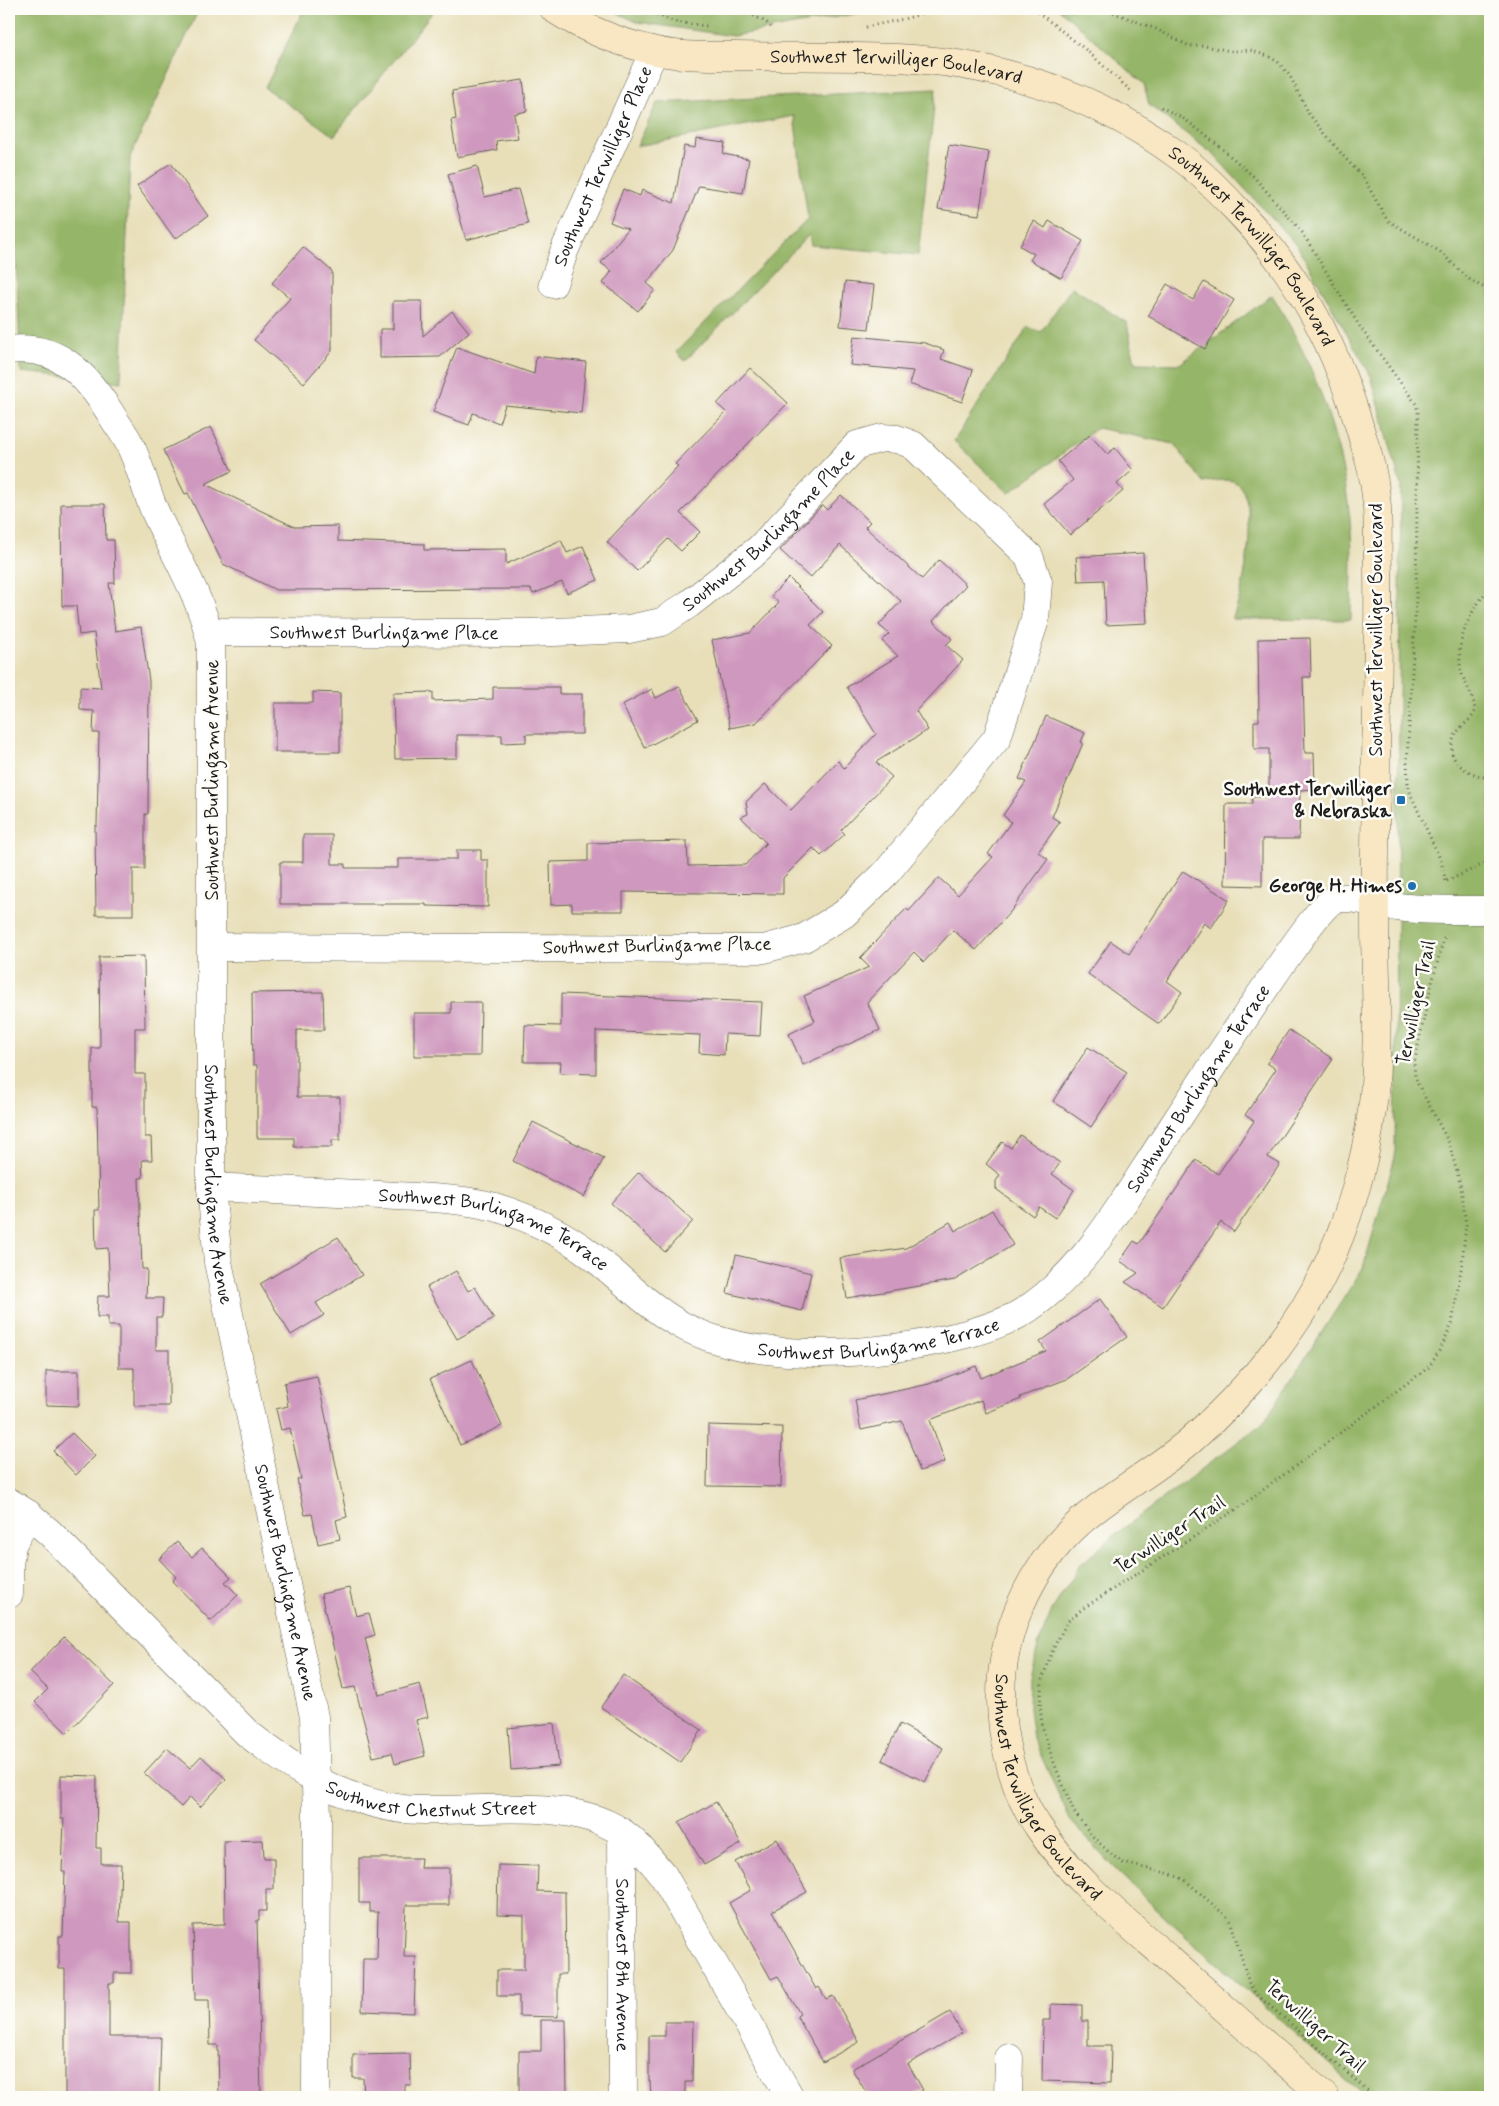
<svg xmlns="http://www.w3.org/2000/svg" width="1499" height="2106" font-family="Mynerve,sans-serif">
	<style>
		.forest { fill: #95b568; stroke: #586842 }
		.building { fill: #cf98be }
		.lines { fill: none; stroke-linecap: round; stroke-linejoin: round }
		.minor-casing { stroke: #636053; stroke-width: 29 }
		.tertiary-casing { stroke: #636053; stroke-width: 29 }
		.secondary-casing { stroke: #636053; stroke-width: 29 }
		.path { stroke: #636053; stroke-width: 3; stroke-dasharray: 1 4; stroke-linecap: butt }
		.minor { stroke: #fff; stroke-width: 28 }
		.tertiary { stroke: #fff; stroke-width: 28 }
		.secondary { stroke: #f9e7c3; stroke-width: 28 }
		.poi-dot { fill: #1f6fb2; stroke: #fdfcf7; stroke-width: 2 }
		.labels { text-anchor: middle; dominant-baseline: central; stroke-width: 5; stroke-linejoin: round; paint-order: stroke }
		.street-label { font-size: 19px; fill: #1c1c1c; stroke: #fdfcf7 }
		.poi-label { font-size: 19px; font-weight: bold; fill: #1c1c1c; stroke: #fdfcf7; text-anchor: end }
	</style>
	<rect width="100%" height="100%" fill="#fdfcf7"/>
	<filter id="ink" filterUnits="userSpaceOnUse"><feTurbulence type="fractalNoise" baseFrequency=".02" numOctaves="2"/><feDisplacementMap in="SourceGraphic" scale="10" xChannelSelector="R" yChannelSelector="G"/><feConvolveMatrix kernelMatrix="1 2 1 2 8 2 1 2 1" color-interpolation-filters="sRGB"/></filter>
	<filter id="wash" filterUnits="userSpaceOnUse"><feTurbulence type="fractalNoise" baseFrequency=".0096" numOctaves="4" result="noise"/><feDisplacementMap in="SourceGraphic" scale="20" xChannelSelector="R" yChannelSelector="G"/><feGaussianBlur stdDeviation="1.12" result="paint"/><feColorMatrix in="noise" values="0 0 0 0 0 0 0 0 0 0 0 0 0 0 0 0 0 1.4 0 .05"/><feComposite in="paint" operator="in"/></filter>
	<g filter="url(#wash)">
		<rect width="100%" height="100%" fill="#e8dfb9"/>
		<!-- forest -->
		<path class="forest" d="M 9,9 L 199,9 L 130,157 L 121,382 L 21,372 L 9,95 Z
			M 304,9 L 435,9 L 334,136 L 265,88 Z
			M 609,9 L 882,9 L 733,36 L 637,22 Z
			M 1059,9 L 1490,9 L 1490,2097 L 1366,2097 L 1173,1925 L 1111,1865 L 1070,1820 L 1033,1738 L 1029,1709 L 1030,1677 L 1039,1643 L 1052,1610 L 1080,1565 L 1116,1534 L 1264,1422 L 1363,1268 L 1395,1157 L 1401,486 L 1371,376 L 1298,247 L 1214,155 L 1149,105 L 1144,84 Z
			M 936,89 L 918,255 L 811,245 L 809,235 L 685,361 L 676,352 L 808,219 L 794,116 L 637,146 L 657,103 Z
			M 1072,287 L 1127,323 L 1135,363 L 1180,364 L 1272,295 C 1317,368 1345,446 1351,532 C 1353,561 1351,591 1351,620 L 1232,619 C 1244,596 1262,497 1235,482 C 1227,478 1213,481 1204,483 L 1174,444 L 1097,428 L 1009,493 L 954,441 L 1028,327 L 1041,332 Z"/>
		<g id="blocks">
			<!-- building -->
			<path class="building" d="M 523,80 L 527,111 L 514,114 L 518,138 L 496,141 L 497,150 L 457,157 L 451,120 L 456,119 L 452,91 Z
				M 696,139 L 725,143 L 723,154 L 749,159 L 743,193 L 699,186 L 673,250 L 647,283 L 655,290 L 638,311 L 603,283 L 612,271 L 601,263 L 628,229 L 610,222 L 623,189 L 640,196 L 642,190 L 674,203 L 684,146 L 695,148 Z
				M 949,145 L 989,152 L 979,215 L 938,209 Z
				M 171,163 L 208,216 L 175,239 L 137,186 Z
				M 477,166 L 485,197 L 518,189 L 528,224 L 466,240 L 448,174 Z
				M 1034,221 L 1045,228 L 1049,221 L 1083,241 L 1061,278 L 1030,260 L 1034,254 L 1020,246 Z
				M 303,247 L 332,271 L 332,351 L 304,383 L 254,340 L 290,298 L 272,283 Z
				M 845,282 L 874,285 L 869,329 L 840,326 Z
				M 1204,282 L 1234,300 L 1205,349 L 1148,316 L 1167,284 L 1193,300 Z
				M 393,301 L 422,301 L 423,336 L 452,311 L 469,332 L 440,357 L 380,358 L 380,329 L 393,329 Z
				M 854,336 L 925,343 L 944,350 L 941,359 L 973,370 L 962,402 L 909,384 L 913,371 L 850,365 Z
				M 457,347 L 534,374 L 536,356 L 586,362 L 581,413 L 505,405 L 499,423 L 473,413 L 469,425 L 433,412 Z
				M 750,368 L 788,403 L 680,513 L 700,532 L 681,551 L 668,539 L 637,571 L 607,542 L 678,466 L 675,464 L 726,412 L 717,404 Z
				M 211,427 L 232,471 L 205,484 L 295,527 L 338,526 L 338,541 L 424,544 L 424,550 L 506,549 L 506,564 L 561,540 L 567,553 L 583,546 L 598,580 L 567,593 L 562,582 L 533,594 L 531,589 L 276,590 L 223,564 L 188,493 L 185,494 L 163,450 Z
				M 1090,435 L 1107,454 L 1115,448 L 1133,470 L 1117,484 L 1123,491 L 1070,535 L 1044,504 L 1073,480 L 1058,461 Z
				M 841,495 L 870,522 L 865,527 L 922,579 L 939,560 L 966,585 L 933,621 L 952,639 L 946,645 L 963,660 L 916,711 L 928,730 L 876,762 L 892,777 L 841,830 L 845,834 L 821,856 L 813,848 L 783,878 L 783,894 L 623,892 L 623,911 L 572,911 L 572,904 L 551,905 L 550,862 L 588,861 L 588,843 L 687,841 L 688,866 L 745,865 L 766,843 L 741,817 L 748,814 L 746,802 L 765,784 L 791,810 L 838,761 L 844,768 L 876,734 L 847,687 L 898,656 L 882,641 L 889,634 L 879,625 L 901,601 L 840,545 L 810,578 L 780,550 L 822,505 L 827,510 Z
				M 61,504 L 105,504 L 106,540 L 114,540 L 115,583 L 109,583 L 115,631 L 141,627 L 149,681 L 148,814 L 145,814 L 145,869 L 133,869 L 133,915 L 96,915 L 95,826 L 97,826 L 99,733 L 93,733 L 94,711 L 80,710 L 80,687 L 101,688 L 94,633 L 79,635 L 76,606 L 62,606 Z
				M 1143,553 L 1147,623 L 1106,625 L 1104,580 L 1078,581 L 1076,557 Z
				M 789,578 L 823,612 L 810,625 L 832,646 L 756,723 L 730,728 L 712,640 L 750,633 L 779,603 L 771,596 Z
				M 1310,638 L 1311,677 L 1303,677 L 1305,753 L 1314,753 L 1315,789 L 1300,790 L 1299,839 L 1262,839 L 1262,886 L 1225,885 L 1226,804 L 1252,804 L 1252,797 L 1269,797 L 1269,749 L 1254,749 L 1254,721 L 1259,721 L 1258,639 Z
				M 679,686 L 698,720 L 645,748 L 622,705 L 652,689 L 656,698 Z
				M 493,687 L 559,687 L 559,694 L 582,694 L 582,734 L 526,734 L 526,742 L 502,743 L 502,735 L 457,735 L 457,758 L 395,759 L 393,693 L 433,692 L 433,701 L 493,699 Z
				M 313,692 L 340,693 L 340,752 L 275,752 L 275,703 L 313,703 Z
				M 1046,716 L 1085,733 L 1081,742 L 1083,743 L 1052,817 L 1060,822 L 1038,852 L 1048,859 L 1011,911 L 976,950 L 953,930 L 924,962 L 914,952 L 867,1002 L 880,1030 L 803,1065 L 789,1034 L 815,1021 L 804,996 L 869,967 L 860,958 L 906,909 L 909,911 L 939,878 L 958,895 L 993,857 L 988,854 L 1011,822 L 1003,815 L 1026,782 L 1019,779 Z
				M 303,835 L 332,835 L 332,864 L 345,864 L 345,868 L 398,868 L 398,859 L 457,859 L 457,850 L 481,850 L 481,860 L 488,860 L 488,907 L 426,906 L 426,904 L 280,904 L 280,862 L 303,862 Z
				M 1183,871 L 1229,900 L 1211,928 L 1204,923 L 1167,981 L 1182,992 L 1159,1024 L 1088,974 L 1111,941 L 1129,954 Z
				M 144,956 L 145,1028 L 135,1028 L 135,1074 L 145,1074 L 145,1137 L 151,1137 L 152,1160 L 142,1160 L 143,1178 L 139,1178 L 142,1269 L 147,1269 L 146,1298 L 163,1298 L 162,1317 L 156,1317 L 156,1350 L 169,1350 L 169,1406 L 134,1406 L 134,1368 L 119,1368 L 119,1326 L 108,1326 L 108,1317 L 97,1317 L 98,1296 L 110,1296 L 108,1248 L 96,1249 L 95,1210 L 99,1210 L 97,1107 L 92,1107 L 92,1048 L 100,1048 L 99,957 Z
				M 323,992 L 324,1030 L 297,1030 L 297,1097 L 340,1097 L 340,1140 L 332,1140 L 332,1147 L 294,1147 L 294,1138 L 257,1138 L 257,1065 L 253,1065 L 252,993 Z
				M 561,994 L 762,1002 L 760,1036 L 725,1034 L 724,1055 L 699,1053 L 700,1035 L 596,1031 L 596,1074 L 560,1073 L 561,1062 L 524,1062 L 525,1025 L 561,1026 Z
				M 451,1002 L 481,1002 L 480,1056 L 414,1056 L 414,1013 L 451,1013 Z
				M 1289,1030 L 1333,1059 L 1268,1157 L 1280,1164 L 1234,1232 L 1221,1222 L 1163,1307 L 1125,1282 L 1138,1273 L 1120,1261 L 1134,1241 L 1139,1244 L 1196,1160 L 1218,1174 L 1254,1121 L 1245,1115 L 1276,1069 L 1267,1063 Z
				M 1088,1047 L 1127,1072 L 1091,1127 L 1053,1101 Z
				M 533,1122 L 604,1158 L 584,1197 L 513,1161 Z
				M 1020,1135 L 1060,1163 L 1052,1174 L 1074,1190 L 1055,1218 L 1039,1207 L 1033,1216 L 996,1189 L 996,1181 L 1000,1175 L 986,1164 L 1002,1142 L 1011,1148 Z
				M 639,1172 L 693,1221 L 665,1252 L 611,1203 Z
				M 992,1210 L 1013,1245 L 955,1280 L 847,1298 L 840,1258 L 906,1248 L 950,1222 L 955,1231 Z
				M 338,1237 L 362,1275 L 316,1303 L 324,1315 L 291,1335 L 260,1284 Z
				M 736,1255 L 811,1273 L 802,1311 L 727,1293 Z
				M 456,1271 L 468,1291 L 475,1287 L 494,1319 L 457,1339 L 427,1287 Z
				M 1100,1299 L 1127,1337 L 1067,1379 L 1020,1397 L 1021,1399 L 986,1413 L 981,1400 L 930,1420 L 945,1462 L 920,1471 L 902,1421 L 861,1430 L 855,1400 L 929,1384 L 976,1366 L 981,1378 L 1046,1351 L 1040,1342 Z
				M 472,1360 L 502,1426 L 460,1445 L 430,1379 Z
				M 46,1371 L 79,1371 L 79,1406 L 46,1405 Z
				M 317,1376 L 347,1517 L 336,1520 L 340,1539 L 318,1544 L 312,1514 L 305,1515 L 297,1479 L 301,1479 L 290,1428 L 281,1430 L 276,1409 L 288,1406 L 284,1383 Z
				M 708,1425 L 782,1427 L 781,1487 L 707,1486 Z
				M 72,1433 L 95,1456 L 76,1475 L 53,1451 Z
				M 177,1542 L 192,1557 L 202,1548 L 231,1577 L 225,1582 L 238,1595 L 211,1621 L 172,1581 L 176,1577 L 159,1559 Z
				M 349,1588 L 356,1616 L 369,1613 L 375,1635 L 365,1638 L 379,1695 L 420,1684 L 428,1717 L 416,1720 L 425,1756 L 395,1764 L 392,1753 L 373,1757 L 355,1687 L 343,1689 L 321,1594 Z
				M 64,1637 L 114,1685 L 67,1733 L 35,1702 L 48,1689 L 30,1672 Z
				M 623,1675 L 702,1730 L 680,1762 L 601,1707 Z
				M 554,1723 L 559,1766 L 511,1770 L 508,1728 Z
				M 900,1724 L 943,1748 L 925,1782 L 882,1760 Z
				M 167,1748 L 190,1768 L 201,1756 L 226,1779 L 200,1807 L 190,1797 L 181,1807 L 144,1773 Z
				M 61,1775 L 97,1776 L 96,1848 L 101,1848 L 101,1864 L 121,1864 L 119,1922 L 131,1922 L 131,1973 L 114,1973 L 114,1983 L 109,1983 L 109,2037 L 161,2037 L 159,2097 L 65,2097 L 65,1969 L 59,1969 L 59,1936 L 63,1936 L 65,1872 L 62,1872 L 64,1819 L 61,1819 Z
				M 716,1802 L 741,1844 L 704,1865 L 679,1823 Z
				M 777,1839 L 807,1892 L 772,1911 L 816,1989 L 819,1987 L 826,1999 L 833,1996 L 859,2042 L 823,2062 L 797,2016 L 800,2014 L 778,1976 L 771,1979 L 729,1903 L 751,1890 L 735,1862 Z
				M 263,1840 L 264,1858 L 274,1858 L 274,1889 L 266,1889 L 266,1911 L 259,1911 L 259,1920 L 257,1920 L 261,2097 L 219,2097 L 218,2045 L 210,2045 L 209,2000 L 195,2000 L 193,1925 L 225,1924 L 224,1841 Z
				M 359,1858 L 421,1858 L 420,1868 L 449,1868 L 449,1905 L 406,1905 L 404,1957 L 416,1957 L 414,2013 L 362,2011 L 363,1959 L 377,1959 L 378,1912 L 370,1912 L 370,1903 L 359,1903 Z
				M 498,1865 L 538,1866 L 537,1891 L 565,1892 L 566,1974 L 558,1974 L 558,2017 L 519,2016 L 519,1996 L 497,1996 L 497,1970 L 524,1970 L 524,1916 L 497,1915 Z
				M 1051,2004 L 1082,2005 L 1082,2021 L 1088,2021 L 1088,2046 L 1111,2046 L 1110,2083 L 1042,2081 L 1043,2020 L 1051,2020 Z
				M 950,2012 L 962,2033 L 908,2064 L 923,2090 L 910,2097 L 869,2097 L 852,2069 Z
				M 541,2020 L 566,2020 L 567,2097 L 519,2097 L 519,2051 L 541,2051 Z
				M 665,2022 L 693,2022 L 692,2082 L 685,2082 L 685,2097 L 651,2097 L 650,2081 L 649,2081 L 649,2036 L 665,2036 Z
				M 410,2054 L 411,2085 L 405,2085 L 405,2094 L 394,2094 L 394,2097 L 364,2097 L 363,2078 L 353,2078 L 353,2055 Z"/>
		</g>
	</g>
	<g filter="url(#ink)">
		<use href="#blocks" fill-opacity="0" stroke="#636053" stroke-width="1"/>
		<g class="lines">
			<!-- minor casing -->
			<g class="minor-casing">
				<g id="minor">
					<path id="s1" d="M 553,284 L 565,249 L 654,51"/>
					<path id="s2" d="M 9,350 C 60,344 86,375 111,414 C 117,425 126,435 131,447 C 141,468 146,492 156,514 C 176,557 201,597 211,643 L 211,1187 L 218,1262 L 314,1717 L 317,1818 L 316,2097"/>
					<path id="s3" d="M 209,632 L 528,633 L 629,629 L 662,622 L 689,604 L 759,549 L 857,445 L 882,438 L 897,439 L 913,445 L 1029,556 L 1038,582 L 1035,620 L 997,738 L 886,873 L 844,914 L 804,938 L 764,949 L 212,947"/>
					<path id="s4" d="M 211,1187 C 267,1190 324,1192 380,1195 C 415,1197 462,1198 495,1207 C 530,1218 563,1233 591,1255 C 620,1277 645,1304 676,1322 C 753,1368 887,1355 970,1333 C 987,1328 1006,1322 1021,1313 C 1086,1274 1129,1191 1171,1129 C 1209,1071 1247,1013 1287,956 C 1296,944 1323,902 1337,899 C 1352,895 1381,905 1398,907 C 1428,911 1460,910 1490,910"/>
					<path d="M 9,1594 L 9,1565 L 12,1545 L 28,1514"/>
					<path id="s5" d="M 622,1833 L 623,2097"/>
					<path d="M 1008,2097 L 1009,2058"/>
				</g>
			</g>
			<!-- tertiary casing -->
			<g class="tertiary-casing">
				<g id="tertiary">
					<path id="s6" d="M 9,1502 L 28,1514 L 50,1533 L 247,1733 C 293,1769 344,1802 403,1809 C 469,1815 562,1794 620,1831 C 637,1842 650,1860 663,1875 L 790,2097"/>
				</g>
			</g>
			<!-- secondary casing -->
			<g class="secondary-casing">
				<g id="secondary">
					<path id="s7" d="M 554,9 C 582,27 614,41 648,49 C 676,57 706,56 735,56 C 789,57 843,56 897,58 C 1003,63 1098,95 1183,159 C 1203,174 1220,192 1237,210 C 1301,276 1338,350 1363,439 C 1369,457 1374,477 1376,496 C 1379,520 1377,545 1378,569 C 1379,633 1377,697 1376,760 C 1376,814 1374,868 1375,922 C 1375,976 1379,1031 1375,1084 C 1370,1141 1355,1202 1332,1255 C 1301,1326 1249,1389 1191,1440 C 1161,1466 1127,1485 1096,1509 C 1028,1560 992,1644 1003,1729 C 1008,1761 1018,1798 1037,1825 C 1072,1879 1123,1919 1171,1961 C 1222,2006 1274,2052 1325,2097"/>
				</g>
			</g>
			<!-- path -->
			<path class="path" d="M 643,9 L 675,22 L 707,26
				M 740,9 L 766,22 L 772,28
				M 1034,9 L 1086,50 L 1131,91
				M 1104,9 L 1156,29 L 1189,46 L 1205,46 L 1231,51 L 1250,50 L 1268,56 L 1278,62 L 1290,76 L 1309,114 L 1345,158 L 1363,177 L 1387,220 L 1439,251 L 1470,280 L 1490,291
				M 866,27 L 908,18 L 935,9
				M 1161,107 L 1186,120 L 1220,147 L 1254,177 L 1302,232 L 1360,327 L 1416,404 L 1418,412 L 1416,600 L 1407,763 L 1408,783 L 1411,795 L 1441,861 L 1446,882
				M 1490,587 C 1471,610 1453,642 1462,674 C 1466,686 1474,697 1475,711 C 1473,719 1463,724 1458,731 C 1439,758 1466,775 1490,778
				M 1447,881 L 1490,861
				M 1375,2097 L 1255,1993 L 1249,1983 L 1231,1923 L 1227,1917 L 1185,1880 L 1171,1874 L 1123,1863 L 1112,1855 L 1094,1838 L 1074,1812 L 1052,1758 L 1042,1725 L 1040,1705 L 1042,1680 L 1053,1649 L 1067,1622 L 1082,1609 L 1240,1507 L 1429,1367 L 1441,1348 L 1452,1324 L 1462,1263 L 1466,1225 L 1461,1187 L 1449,1143 L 1418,1084 L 1415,1076 L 1414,1064 L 1431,986 L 1444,938"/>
			<!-- minor -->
			<use href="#minor" class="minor"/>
			<!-- tertiary -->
			<use href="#tertiary" class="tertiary"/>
			<!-- secondary -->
			<use href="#secondary" class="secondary"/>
		</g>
	</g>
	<!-- markers -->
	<g class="poi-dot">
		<rect x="1396" y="795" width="10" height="10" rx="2.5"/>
		<circle cx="1412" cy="886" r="5"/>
	</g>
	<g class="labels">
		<!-- street labels -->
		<g class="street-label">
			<text stroke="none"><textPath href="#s7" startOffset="352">Southwest Terwilliger Boulevard</textPath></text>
			<text stroke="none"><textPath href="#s1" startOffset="128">Southwest Terwilliger Place</textPath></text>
			<text stroke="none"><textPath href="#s7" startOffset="772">Southwest Terwilliger Boulevard</textPath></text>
			<text stroke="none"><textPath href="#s3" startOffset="595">Southwest Burlingame Place</textPath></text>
			<text transform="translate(1376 630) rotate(-90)">Southwest Terwilliger Boulevard</text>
			<text stroke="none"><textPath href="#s3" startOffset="175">Southwest Burlingame Place</textPath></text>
			<text transform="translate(212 780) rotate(-90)">Southwest Burlingame Avenue</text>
			<text transform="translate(657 946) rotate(-1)">Southwest Burlingame Place</text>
			<text transform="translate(1416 1003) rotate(-78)">Terwilliger Trail</text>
			<text stroke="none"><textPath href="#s4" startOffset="1145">Southwest Burlingame Terrace</textPath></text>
			<text stroke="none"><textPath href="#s2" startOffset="921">Southwest Burlingame Avenue</textPath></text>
			<text stroke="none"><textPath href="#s4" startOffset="290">Southwest Burlingame Terrace</textPath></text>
			<text stroke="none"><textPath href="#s4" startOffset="710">Southwest Burlingame Terrace</textPath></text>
			<text transform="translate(1170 1535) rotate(-33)">Terwilliger Trail</text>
			<text stroke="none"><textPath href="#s2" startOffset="1326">Southwest Burlingame Avenue</textPath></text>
			<text stroke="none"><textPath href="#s7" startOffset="2496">Southwest Terwilliger Boulevard</textPath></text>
			<text stroke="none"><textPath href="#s6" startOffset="535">Southwest Chestnut Street</textPath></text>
			<text stroke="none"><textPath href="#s5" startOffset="132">Southwest 8th Avenue</textPath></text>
			<text transform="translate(1315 2026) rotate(42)">Terwilliger Trail</text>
		</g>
		<!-- poi labels -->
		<g class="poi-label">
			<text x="1391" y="789">Southwest Terwilliger<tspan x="1391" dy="22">&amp; Nebraska</tspan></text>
			<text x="1402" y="886">George H. Himes</text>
		</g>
	</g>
	<!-- margin -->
	<rect width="1499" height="2106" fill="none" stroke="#fdfcf7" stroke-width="30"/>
</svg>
